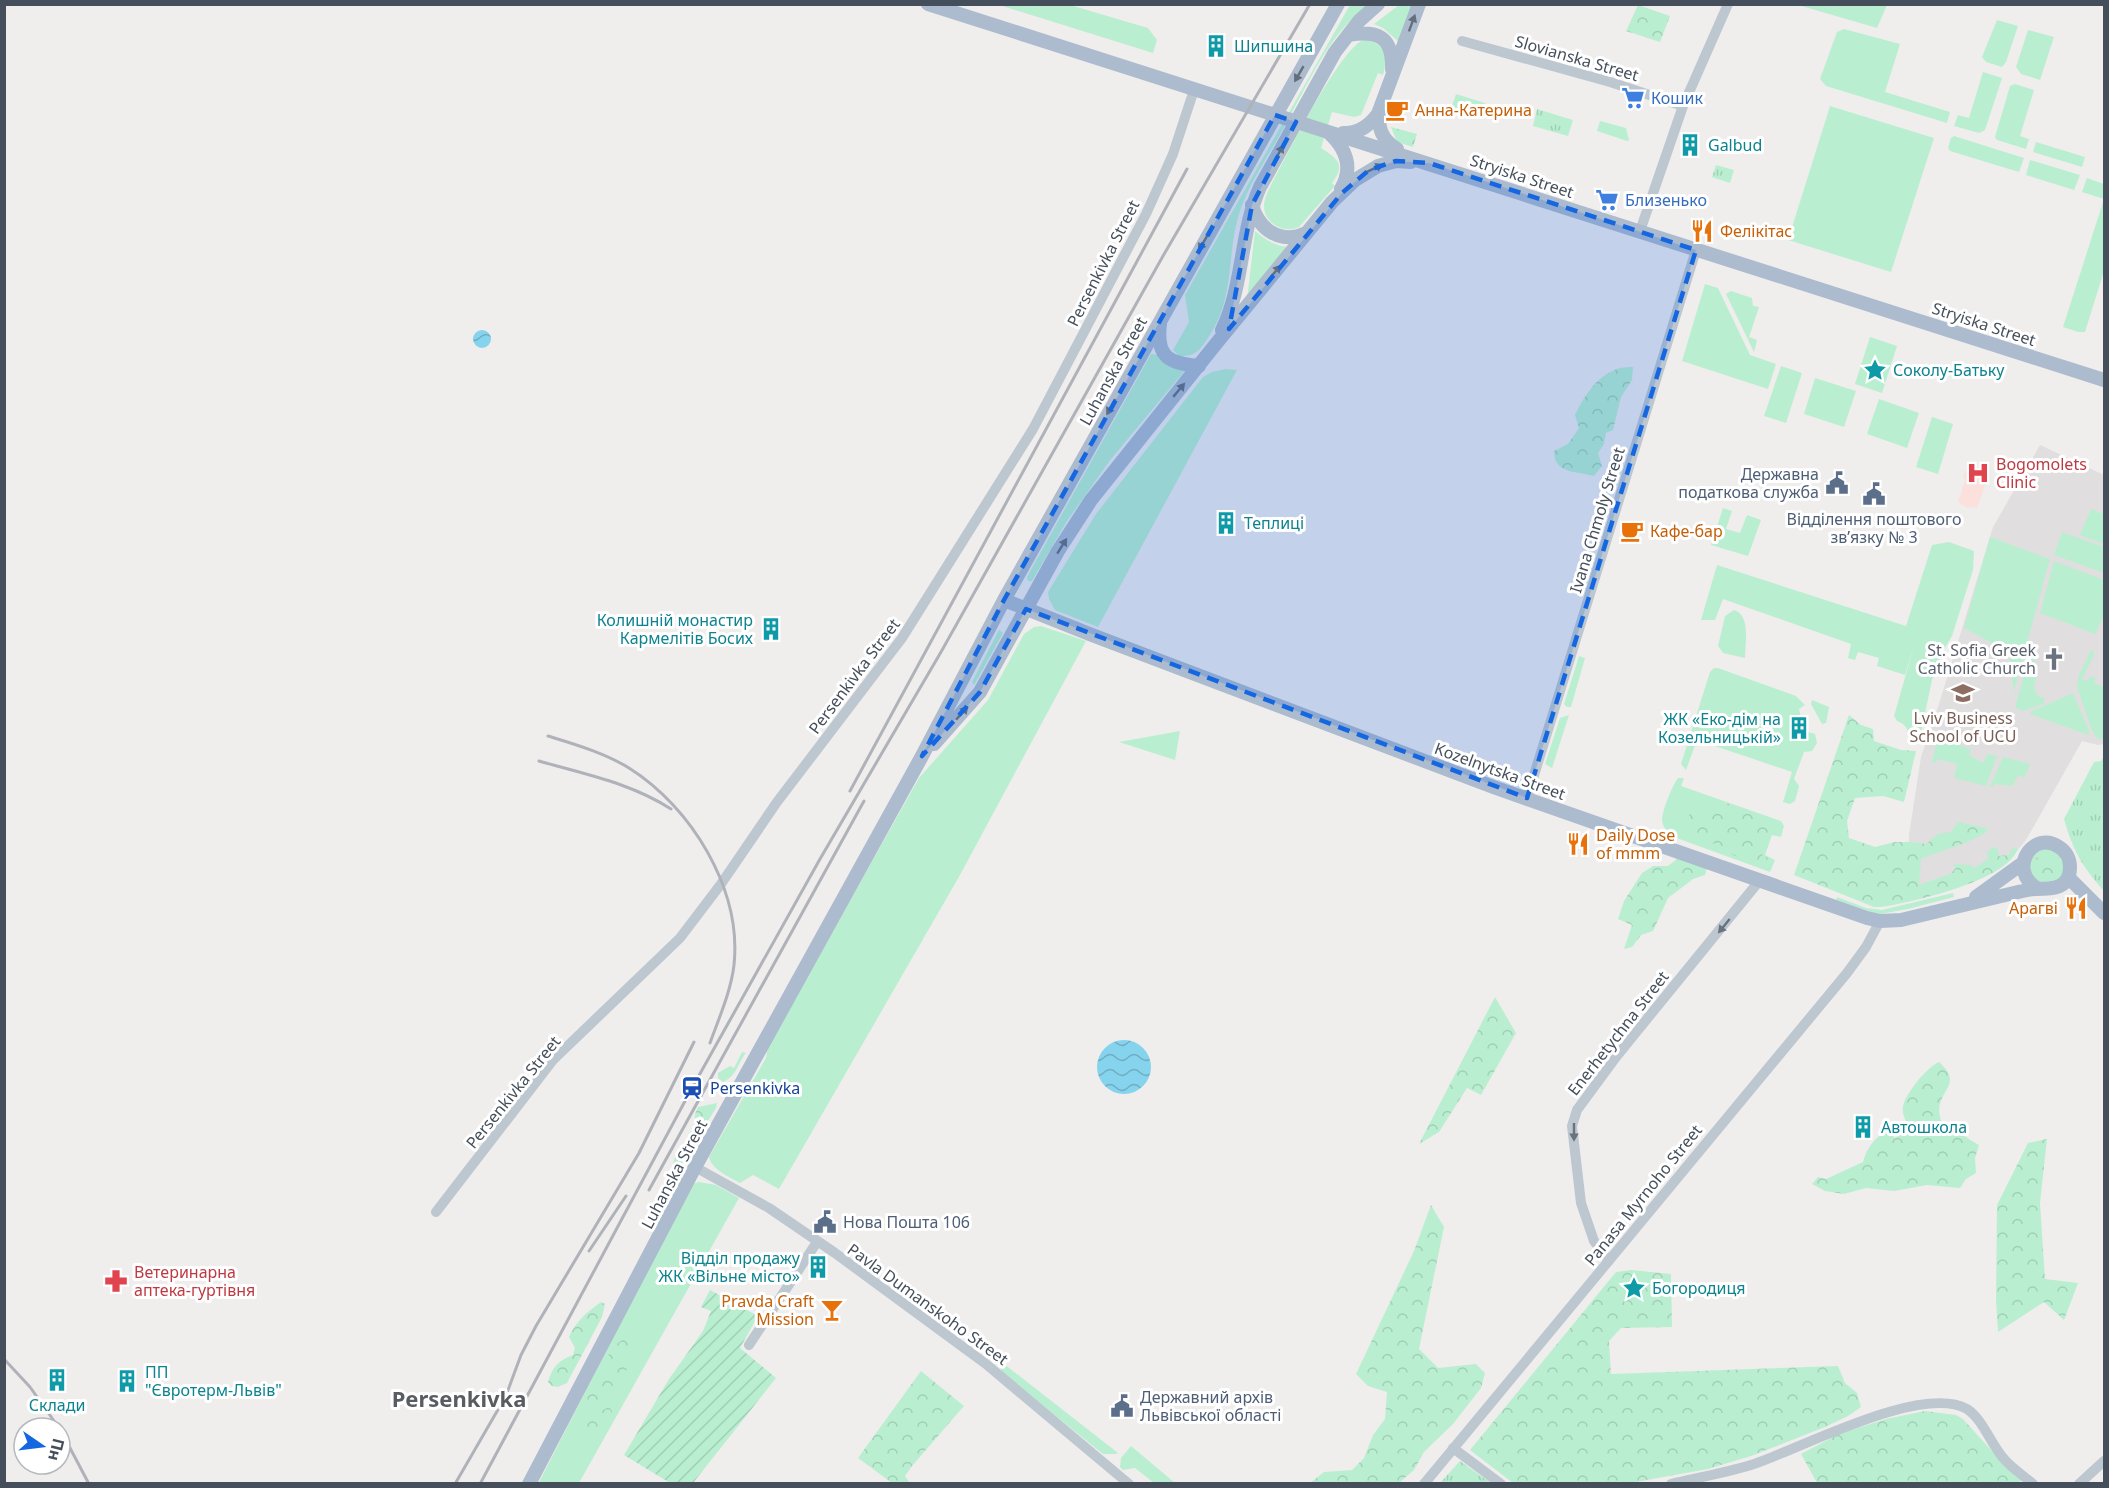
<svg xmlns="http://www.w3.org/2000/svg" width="2109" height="1488" font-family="'Noto Sans',sans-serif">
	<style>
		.education { fill: #e1dedf }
		.medical { fill: #fbe0dc }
		.grass { fill: #b9efd0 }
		.forest { fill: url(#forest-crowns) }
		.park { fill: url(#park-tufts) }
		.garden { fill: url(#garden-furrows) }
		.water { fill: url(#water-waves) }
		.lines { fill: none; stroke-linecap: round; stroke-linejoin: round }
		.minor { stroke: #bdc7d0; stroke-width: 10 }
		.major { stroke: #acbbcd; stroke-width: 14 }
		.rail { stroke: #afb2b8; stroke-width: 3 }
		.oneway { fill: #646f7d }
		.oneway2 { fill: #69737e }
		.marked { fill: #1566e1; fill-opacity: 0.2; stroke: #1566e1; stroke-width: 4.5; stroke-dasharray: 12 8; stroke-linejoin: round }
		.labels { text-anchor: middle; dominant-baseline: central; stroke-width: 6; stroke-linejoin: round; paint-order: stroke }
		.culture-label { font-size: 16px; fill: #0d838f; stroke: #fff; text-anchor: start }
		.street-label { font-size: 16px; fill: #454f5b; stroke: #fff }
		.shop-label { font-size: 16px; fill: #366cbe; stroke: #fff; text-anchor: start }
		.food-label { font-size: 16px; fill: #c56008; stroke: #fff; text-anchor: start }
		.health-label { font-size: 16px; fill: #be3a42; stroke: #fff; text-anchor: start }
		.service-label { font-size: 16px; fill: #4e5e75; stroke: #fff; text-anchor: start }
		.worship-label { font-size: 16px; fill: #5b616d; stroke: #fff; text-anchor: end }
		.education-label { font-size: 16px; fill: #785e54; stroke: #fff }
		.transit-label { font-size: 16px; fill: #164399; stroke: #fff; text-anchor: start }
		.district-label { font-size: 22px; font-weight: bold; fill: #595d62; stroke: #fff }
	</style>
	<defs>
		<pattern id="forest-crowns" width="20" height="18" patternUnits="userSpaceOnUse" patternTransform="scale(1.5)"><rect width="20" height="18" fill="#b9efd0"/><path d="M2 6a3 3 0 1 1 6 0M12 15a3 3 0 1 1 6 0" fill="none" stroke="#a0cfb5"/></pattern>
		<pattern id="park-tufts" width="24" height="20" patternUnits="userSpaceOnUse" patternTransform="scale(1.5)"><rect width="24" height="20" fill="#b9efd0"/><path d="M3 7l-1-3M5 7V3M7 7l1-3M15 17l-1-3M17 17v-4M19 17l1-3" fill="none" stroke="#a0cfb5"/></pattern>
		<pattern id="garden-furrows" width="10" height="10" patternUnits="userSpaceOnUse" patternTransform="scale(1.5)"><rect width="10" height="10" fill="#b9efd0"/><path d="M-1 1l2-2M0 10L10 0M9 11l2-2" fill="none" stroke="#a0cfb5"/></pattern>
		<pattern id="water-waves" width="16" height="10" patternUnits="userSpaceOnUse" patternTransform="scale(1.5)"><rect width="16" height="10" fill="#85d3ed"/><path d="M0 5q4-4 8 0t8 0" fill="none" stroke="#6faec3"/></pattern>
	</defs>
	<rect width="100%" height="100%" fill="#f0eded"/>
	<!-- education -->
	<path class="education" d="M 2040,445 L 2104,475 L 2104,744 L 2098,745 L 2082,741 L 2026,840 L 2007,863 L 1908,902 L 1909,835 L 1921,757 L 1939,704 L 1993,527 Z"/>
	<!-- medical -->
	<path class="medical" d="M 1970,467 L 1989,473 L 1977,508 L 1966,507 L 1958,502 L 1966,479 L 1963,477 L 1965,471 L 1968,471 Z"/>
	<!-- grass -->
	<path class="grass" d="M 999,5 L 1070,5 L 1148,28 L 1157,40 L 1153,53 Z
		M 1350,5 L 1368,5 C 1327,35 1307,87 1282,131 C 1268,156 1251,181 1241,208 C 1225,253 1237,295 1208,338 C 1200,350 1195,357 1179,356 L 1173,350 L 1189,322 L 1185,295 Z
		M 1399,5 L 1414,5 L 1399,42 L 1383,28 L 1374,24 Z
		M 1798,5 L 1887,5 L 1877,28 Z
		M 1997,20 L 2018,26 L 2006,62 L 2002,67 L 1986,62 L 1982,57 Z
		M 1844,29 L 1900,44 L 1885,92 L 1950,112 L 1947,123 L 1826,86 L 1820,79 L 1837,32 Z
		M 2028,30 L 2054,37 L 2040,80 L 2021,74 L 2016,67 Z
		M 1365,39 C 1386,44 1388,55 1383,75 L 1378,73 L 1361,115 L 1354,117 L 1332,112 L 1321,148 C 1338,159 1346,164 1332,183 L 1335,186 L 1299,227 C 1285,234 1264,224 1264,206 C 1264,200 1267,193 1270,187 C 1285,159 1340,47 1365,39 Z
		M 1983,72 L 2002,78 L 1985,130 L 1979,133 L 1954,126 L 1958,115 L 1969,118 Z
		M 2015,84 L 2034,90 L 2020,136 L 2029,139 L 2026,149 L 1997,140 L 1995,137 L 2010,86 Z
		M 1830,106 L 1934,138 L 1891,272 L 1788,240 Z
		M 1600,121 L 1626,128 L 1629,140 L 1627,141 L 1597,131 Z
		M 1954,136 L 2024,158 L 2019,172 L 1950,151 L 1948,148 L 1951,138 Z
		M 2036,142 L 2085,157 L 2082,167 L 2033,152 Z
		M 2030,160 L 2080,175 L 2074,190 L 2026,175 Z
		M 2087,178 L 2104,184 L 2104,199 L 2082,192 Z
		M 2104,199 L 2104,271 L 2085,332 L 2078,332 L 2063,327 Z
		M 1255,231 C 1267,241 1275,246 1291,247 L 1247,300 Z
		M 1705,284 L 1718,288 L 1750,355 L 1776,364 L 1768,389 L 1682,361 Z
		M 1731,291 L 1752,298 L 1753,306 L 1759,307 L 1749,337 L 1757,340 L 1754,352 L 1726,294 Z
		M 1870,337 L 1897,346 L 1882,393 L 1855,384 Z
		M 1151,354 L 1160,355 L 1187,368 L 1111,459 L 1067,521 L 1032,581 L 1028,581 L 1027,577 Z
		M 1781,366 L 1802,373 L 1786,423 L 1764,416 Z
		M 1226,369 L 1237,370 L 1098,627 L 1055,610 L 1049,599 L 1048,592 L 1096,514 L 1203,377 L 1212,372 Z
		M 1815,378 L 1856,391 L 1844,427 L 1804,414 Z
		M 1879,399 L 1919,413 L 1907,448 L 1867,434 Z
		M 1932,417 L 1953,424 L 1938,474 L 1916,467 Z
		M 1723,508 L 1732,511 L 1726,529 L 1740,533 L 1747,515 L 1761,520 L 1748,556 L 1711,545 Z
		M 2091,509 L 2104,514 L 2104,544 L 2080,535 Z
		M 2062,532 L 2104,547 L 2104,573 L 2054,555 Z
		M 1990,537 L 2050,559 L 2025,650 L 2009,652 L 1964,628 Z
		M 1949,542 L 1974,551 L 1973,570 L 1952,636 L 1943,651 L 1932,680 L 1919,742 L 1912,743 C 1907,733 1910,726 1897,721 L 1894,716 L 1914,646 L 1905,675 L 1877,666 L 1879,658 L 1858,652 L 1855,660 L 1848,658 L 1851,644 L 1723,599 L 1715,620 L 1701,620 L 1717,565 L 1906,626 L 1932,545 Z
		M 2054,561 L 2104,580 L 2104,616 L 2095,634 L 2040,613 Z
		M 1734,610 C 1751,615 1745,644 1745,658 L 1723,653 L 1718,646 L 1725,616 Z
		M 1041,626 L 1086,641 L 960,875 L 779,1189 L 753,1175 L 740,1183 C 728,1176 712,1170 709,1157 L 766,1058 L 768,1046 L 919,778 L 988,700 L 1024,634 L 1034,627 Z
		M 999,630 L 1003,633 L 974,685 L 972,682 Z
		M 2091,650 L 2095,653 L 2082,679 L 2088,681 L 2090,676 L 2096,678 L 2094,683 L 2104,687 L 2104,740 L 2097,738 L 2092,731 L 2077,687 L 2079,675 Z
		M 2025,652 L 2024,652 L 2014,692 L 2009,654 Z
		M 2030,652 L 2036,655 L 2032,670 L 2036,678 L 2034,688 L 2039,697 L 2045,698 L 2043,704 L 2022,711 L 2016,708 L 2016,704 Z
		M 1579,656 L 1585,658 L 1571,707 L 1567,707 L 1564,704 Z
		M 1714,668 L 1718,668 L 1796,696 L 1805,705 L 1799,709 L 1804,731 L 1815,734 L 1817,743 L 1812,751 L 1804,752 L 1794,779 L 1799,786 L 1795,801 L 1790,804 L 1783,802 L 1792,772 L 1697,740 L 1686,770 L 1681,764 L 1710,672 Z
		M 2073,693 L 2089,731 L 2088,735 L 2030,714 L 2032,711 Z
		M 1812,700 L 1829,707 L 1826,723 L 1822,724 L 1811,704 Z
		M 1569,715 L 1552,768 L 1545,764 L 1560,718 Z
		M 1180,731 L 1175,760 L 1119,742 Z
		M 1937,740 L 1963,746 L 1971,750 L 1969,755 L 1983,763 L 1988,754 L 1997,756 L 1986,786 L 1954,778 L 1957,764 L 1937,759 L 1936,763 L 1932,762 Z
		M 2003,757 L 2030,764 L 2025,777 L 2018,776 L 2012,786 L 1994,784 L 1993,787 L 1990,787 Z
		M 1678,778 L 1684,778 L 1681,786 L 1781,821 L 1784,826 L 1781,837 L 1772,835 L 1765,855 L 1775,860 L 1770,872 L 1671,836 C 1667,831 1662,826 1662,819 C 1663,809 1672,786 1678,778 Z
		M 2044,847 L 2059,851 L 2066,865 L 2061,879 L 2039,884 L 2029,872 L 2031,856 Z
		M 1953,893 L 1954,897 L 1908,909 L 1880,914 L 1871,912 L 1836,900 L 1837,897 L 1866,908 L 1882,910 Z
		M 699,1182 L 716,1185 L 739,1198 L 579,1483 L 538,1484 L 692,1184 Z
		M 1004,1364 L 1118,1453 L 1116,1454 L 1103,1454 L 1000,1371 Z
		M 1131,1446 L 1175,1483 L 1154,1483 L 1135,1468 L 1123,1470 L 1120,1467 L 1121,1458 Z"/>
	<!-- forest -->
	<path class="forest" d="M 1638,5 L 1670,16 L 1660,42 L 1626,31 Z
		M 1391,127 L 1417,134 L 1413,147 L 1397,142 Z
		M 1633,367 L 1632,380 L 1621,397 L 1613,430 L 1606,433 L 1604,444 L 1598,453 L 1602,466 L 1594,476 C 1576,471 1554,474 1554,451 L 1568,444 L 1579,428 L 1575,415 C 1583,398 1596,377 1615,370 C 1620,367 1628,367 1633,367 Z
		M 1849,715 L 1861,725 L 1873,729 L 1874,741 L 1901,750 L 1916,751 L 1904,802 L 1883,796 L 1855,798 L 1847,821 L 1849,838 L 1875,847 L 1894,842 L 1912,842 L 1926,844 L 1938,834 L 1951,832 L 1958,822 L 1986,828 L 1988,831 C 1969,844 1943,850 1921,859 L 1919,885 L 1950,874 L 1956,868 L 1953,864 L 1971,865 L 1974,868 L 1988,859 L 1987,852 L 1993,847 L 1998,849 L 1999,856 L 2009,855 L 2011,849 L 2018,848 C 2008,881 1913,902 1881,907 L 1874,907 L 1794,875 Z
		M 1720,801 L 1766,816 L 1781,826 L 1780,831 L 1770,832 L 1762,856 L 1769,858 L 1770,861 L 1765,869 L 1729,853 L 1717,843 L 1705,845 L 1692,837 L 1689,813 L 1695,811 L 1700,815 L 1713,804 Z
		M 2043,850 L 2050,853 L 2049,860 L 2054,869 L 2061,871 L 2064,876 L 2059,882 L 2044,882 L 2033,872 L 2033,862 Z
		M 1694,858 L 1707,867 L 1705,875 L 1693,879 L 1668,898 L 1653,931 L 1641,935 L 1632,947 L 1624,949 L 1632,925 L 1618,919 L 1624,901 L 1642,873 L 1653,866 L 1668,866 L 1677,859 Z
		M 1495,997 L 1516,1033 L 1481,1095 L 1467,1088 L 1439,1132 L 1419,1144 Z
		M 742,1052 L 746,1053 C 737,1064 737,1076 723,1082 L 718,1078 L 718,1073 L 730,1066 L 734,1068 Z
		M 1939,1062 C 1968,1088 1929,1090 1942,1123 C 1956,1129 1966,1138 1979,1145 L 1975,1158 L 1976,1173 L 1966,1179 L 1960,1188 L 1927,1185 L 1894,1191 L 1866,1188 L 1844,1194 L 1825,1191 L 1812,1184 L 1818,1177 L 1826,1179 L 1863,1162 C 1867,1147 1874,1140 1886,1130 L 1895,1138 L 1902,1134 L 1906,1121 C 1904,1117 1902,1113 1903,1107 C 1905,1094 1926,1068 1939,1062 Z
		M 717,1103 L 716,1108 L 698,1137 L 688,1137 L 689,1133 L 694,1130 L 695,1114 L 698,1107 Z
		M 2047,1139 L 2040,1203 L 2045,1279 L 2078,1283 L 2064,1320 L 2044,1302 L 1998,1332 L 1996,1301 L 1997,1205 L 2028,1143 Z
		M 686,1145 L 693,1148 L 684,1163 L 677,1167 L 673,1165 L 675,1156 Z
		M 1431,1205 L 1444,1227 L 1419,1349 L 1438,1368 L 1476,1364 L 1485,1373 L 1481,1388 L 1453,1424 L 1424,1452 L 1414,1470 L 1399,1483 L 1310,1483 L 1324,1472 L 1352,1470 L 1364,1458 L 1373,1435 L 1385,1419 L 1387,1392 L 1368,1386 L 1356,1374 L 1414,1251 Z
		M 1631,1270 L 1671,1274 L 1672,1327 L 1621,1328 L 1609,1341 L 1611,1374 L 1838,1366 L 1845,1383 L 1857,1393 L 1861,1407 L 1848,1416 L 1825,1427 L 1751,1456 L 1708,1469 L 1630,1483 L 1513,1483 L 1470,1450 L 1616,1272 Z
		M 601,1302 L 605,1304 L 602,1317 L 567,1383 L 558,1387 L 552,1386 L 548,1382 C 552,1367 559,1360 573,1355 L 575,1348 L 569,1337 C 575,1322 588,1311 601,1302 Z
		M 628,1335 L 631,1356 L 628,1369 L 621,1375 L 614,1391 L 595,1404 L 585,1403 L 584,1398 L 587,1387 L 601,1380 L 599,1369 L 600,1363 L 608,1361 C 607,1348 620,1343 628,1335 Z
		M 921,1371 L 964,1406 L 912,1466 L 905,1476 L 910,1483 L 892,1483 L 858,1458 Z
		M 609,1407 L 612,1411 C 608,1425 605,1435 591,1441 L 579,1431 L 583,1418 L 590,1415 L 595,1417 L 599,1412 Z
		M 1925,1411 L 1956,1415 L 1963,1419 L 1991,1450 L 2022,1480 L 2017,1484 L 1817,1483 L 1801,1454 L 1839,1434 L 1886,1419 Z"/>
	<!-- park -->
	<path class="park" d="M 1456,94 L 1485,103 L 1481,118 L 1451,109 Z
		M 1537,109 L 1573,120 L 1568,136 L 1533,126 Z
		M 1716,165 L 1734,170 L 1730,183 L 1712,177 Z
		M 2104,756 L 2104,891 C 2082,866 2073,851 2064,819 L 2094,762 L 2101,761 Z
		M 1460,1461 L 1491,1483 L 1440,1483 Z"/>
	<!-- garden -->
	<path class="garden" d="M 710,1290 L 758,1316 L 740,1348 L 776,1378 L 693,1483 L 670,1483 L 624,1455 L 669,1379 L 703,1331 L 711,1311 L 701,1307 Z"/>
	<!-- water -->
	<path class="water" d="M473 339a9 9 0 1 1 18 0a9 9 0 1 1-18 0Z
		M1097 1067a27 27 0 1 1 54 0a27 27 0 1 1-54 0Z"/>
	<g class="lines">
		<!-- minor -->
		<path class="minor" d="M 1462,41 L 1610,82 L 1683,106
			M 1640,231 L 1683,106 L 1728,4
			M 1527,798 L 1696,250
			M 695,1167 L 769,1208 L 835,1253 L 986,1364 L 1129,1484
			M 436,1212 L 553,1060 L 680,938 L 721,884 L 777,802 L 902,638 L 1033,429 L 1146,214 L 1173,154 L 1194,90
			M 1609,1261 L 1594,1241 L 1581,1203 L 1572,1126 L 1577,1110 L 1616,1057 L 1760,880
			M 749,1345 L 817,1242
			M 1453,1448 L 1501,1484
			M 1424,1484 L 1847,973 L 1866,947 L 1880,921
			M 1671,1484 C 1697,1478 1724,1473 1751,1465 C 1798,1450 1921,1383 1967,1409 C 1983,1419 1992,1447 2005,1460 C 2013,1469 2024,1476 2033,1484
			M 2079,1484 L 2104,1461"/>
		<!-- major -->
		<path class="major" d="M 928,4 L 2104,380
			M 1348,35 C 1377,30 1393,36 1392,69
			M 1379,111 C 1378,129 1382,140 1397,149
			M 1328,132 C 1346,148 1354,167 1341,189
			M 1343,133 C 1358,134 1369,126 1378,114 L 1419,4
			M 1252,205 C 1259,230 1281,245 1306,233
			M 1160,324 C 1156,357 1168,363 1199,366
			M 1222,330 C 1244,285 1240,232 1260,187 L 1335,52 L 1359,21 L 1378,4
			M 1004,600 L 1092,635 L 1496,788 L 1867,918 L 1880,921 L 1901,920 L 2018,892 C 2024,891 2030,889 2036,889 C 2052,889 2070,889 2070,867 C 2070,859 2066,851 2059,847 C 2033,829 2006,870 2038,889
			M 934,744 L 980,692 L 1058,551 L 1091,500 L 1215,345 L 1332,202 L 1355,180 L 1378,166 L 1396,161 L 1411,162
			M 2068,877 L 2104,913
			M 1976,897 L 2023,863
			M 529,1484 L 695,1167 L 922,756 L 1004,600 L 1338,4"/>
		<!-- rail -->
		<path class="rail" d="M 548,736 C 574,744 605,753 629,768 C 691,807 742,889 734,965 C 731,991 719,1018 710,1043
			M 539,761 C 584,774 631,783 671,809
			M 850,791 L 1187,169
			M 649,1190 L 864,801
			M 589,1251 L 626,1196
			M 4,1359 L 30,1387 L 59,1428
			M 504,1401 L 521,1355 L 536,1326 L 639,1153 L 694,1042
			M 60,1429 L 89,1484
			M 455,1484 L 507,1394
			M 480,1484 L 692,1088 L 820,859 L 941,652 L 1163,256 L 1310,4"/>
	</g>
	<!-- one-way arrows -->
	<defs><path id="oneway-solid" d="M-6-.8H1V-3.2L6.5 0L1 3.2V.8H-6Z" transform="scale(1.5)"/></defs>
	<g class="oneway">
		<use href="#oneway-solid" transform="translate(1412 23) rotate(-70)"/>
		<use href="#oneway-solid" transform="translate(1299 74) rotate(120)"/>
		<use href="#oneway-solid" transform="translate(1279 153) rotate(-61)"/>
		<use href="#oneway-solid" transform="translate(1375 168) rotate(-25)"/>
		<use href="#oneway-solid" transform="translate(1203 243) rotate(120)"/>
		<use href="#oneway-solid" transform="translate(1275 272) rotate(-51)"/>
		<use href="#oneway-solid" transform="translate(1179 390) rotate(-50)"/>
		<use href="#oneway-solid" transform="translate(1111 407) rotate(119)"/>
		<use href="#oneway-solid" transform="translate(1062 546) rotate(-58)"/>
		<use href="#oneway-solid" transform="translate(962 713) rotate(-49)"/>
	</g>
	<g class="oneway2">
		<use href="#oneway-solid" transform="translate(1724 926) rotate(129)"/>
		<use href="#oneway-solid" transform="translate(1574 1132) rotate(90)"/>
	</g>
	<!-- marked area -->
	<path class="marked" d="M 1275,115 L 1296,122 L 1252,205 L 1229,329 L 1342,193 L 1369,170 L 1396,161 L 1429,163 L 1696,250 L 1527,798 L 1026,609 L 980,692 L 922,756 L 1004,600 Z"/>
	<!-- icons -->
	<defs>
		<g id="building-bare" transform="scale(1.8)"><path d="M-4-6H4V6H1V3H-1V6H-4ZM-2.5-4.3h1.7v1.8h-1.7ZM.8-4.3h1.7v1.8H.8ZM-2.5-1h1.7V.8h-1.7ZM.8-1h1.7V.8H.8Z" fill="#0f9aa8" stroke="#fff" stroke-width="2.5" paint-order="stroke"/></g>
		<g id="supermarket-bare" transform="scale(1.8)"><path d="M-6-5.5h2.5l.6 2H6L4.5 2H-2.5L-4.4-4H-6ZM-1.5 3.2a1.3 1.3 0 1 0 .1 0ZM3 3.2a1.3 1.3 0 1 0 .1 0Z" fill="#3f7fe0" stroke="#fff" stroke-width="2.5" paint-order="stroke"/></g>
		<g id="cafe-bare" transform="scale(1.8)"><path d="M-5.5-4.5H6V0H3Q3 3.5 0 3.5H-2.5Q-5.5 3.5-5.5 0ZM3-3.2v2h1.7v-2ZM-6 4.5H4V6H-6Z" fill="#e8710a" stroke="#fff" stroke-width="2.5" paint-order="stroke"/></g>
		<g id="restaurant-bare" transform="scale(1.8)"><path d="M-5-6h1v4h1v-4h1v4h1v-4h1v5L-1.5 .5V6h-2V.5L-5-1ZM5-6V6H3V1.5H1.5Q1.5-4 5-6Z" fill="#e8710a" stroke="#fff" stroke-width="2.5" paint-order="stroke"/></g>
		<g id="sight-bare" transform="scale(1.8)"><path d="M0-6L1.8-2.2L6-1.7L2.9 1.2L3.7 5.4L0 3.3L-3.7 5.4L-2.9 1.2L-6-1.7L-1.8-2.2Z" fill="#0f9aa8" stroke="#fff" stroke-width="2.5" paint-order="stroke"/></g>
		<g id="hospital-bare" transform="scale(1.8)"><path d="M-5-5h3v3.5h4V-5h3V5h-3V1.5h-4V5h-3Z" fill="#e0444e" stroke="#fff" stroke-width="2.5" paint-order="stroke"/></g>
		<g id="civic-bare" transform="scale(1.8)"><path d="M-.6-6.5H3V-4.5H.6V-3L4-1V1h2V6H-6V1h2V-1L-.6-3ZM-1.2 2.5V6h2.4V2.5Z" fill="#5c6f8a" stroke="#fff" stroke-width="2.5" paint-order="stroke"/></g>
		<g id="church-bare" transform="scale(1.8)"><path d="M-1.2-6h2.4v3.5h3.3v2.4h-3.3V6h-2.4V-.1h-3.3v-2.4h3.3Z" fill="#6b7280" stroke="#fff" stroke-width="2.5" paint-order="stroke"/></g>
		<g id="school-bare" transform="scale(1.8)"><path d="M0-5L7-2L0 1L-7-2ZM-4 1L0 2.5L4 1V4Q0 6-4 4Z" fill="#8d6e63" stroke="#fff" stroke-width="2.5" paint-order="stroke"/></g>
		<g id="station-bare" transform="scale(1.8)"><path d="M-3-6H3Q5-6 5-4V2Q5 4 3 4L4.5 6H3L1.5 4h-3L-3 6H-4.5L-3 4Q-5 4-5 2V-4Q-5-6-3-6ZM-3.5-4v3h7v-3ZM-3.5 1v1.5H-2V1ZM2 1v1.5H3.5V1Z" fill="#1a4fb4" stroke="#fff" stroke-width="2.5" paint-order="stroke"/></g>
		<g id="pharmacy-bare" transform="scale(1.8)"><path d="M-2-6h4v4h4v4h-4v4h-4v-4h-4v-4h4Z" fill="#e0444e" stroke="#fff" stroke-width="2.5" paint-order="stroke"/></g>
		<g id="bar-bare" transform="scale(1.8)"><path d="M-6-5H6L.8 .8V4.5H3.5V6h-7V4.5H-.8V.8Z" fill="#e8710a" stroke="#fff" stroke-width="2.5" paint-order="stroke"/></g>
	</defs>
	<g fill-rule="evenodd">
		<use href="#building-bare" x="1216" y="46"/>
		<use href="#supermarket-bare" x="1633" y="98"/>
		<use href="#cafe-bare" x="1397" y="110"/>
		<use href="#building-bare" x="1690" y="145"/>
		<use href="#supermarket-bare" x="1607" y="200"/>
		<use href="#restaurant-bare" x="1702" y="231"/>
		<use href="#sight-bare" x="1875" y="370"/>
		<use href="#hospital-bare" x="1978" y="473"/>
		<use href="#civic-bare" x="1837" y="483"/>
		<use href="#civic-bare" x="1874" y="494"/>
		<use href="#building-bare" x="1226" y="523"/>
		<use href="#cafe-bare" x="1632" y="531"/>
		<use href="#building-bare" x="771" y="629"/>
		<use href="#church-bare" x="2054" y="659"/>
		<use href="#school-bare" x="1963" y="693"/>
		<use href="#building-bare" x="1799" y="728"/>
		<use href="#restaurant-bare" x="1578" y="844"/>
		<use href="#restaurant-bare" x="2076" y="908"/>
		<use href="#station-bare" x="692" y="1088"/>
		<use href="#building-bare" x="1863" y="1127"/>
		<use href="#civic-bare" x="825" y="1222"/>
		<use href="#building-bare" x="818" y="1267"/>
		<use href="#pharmacy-bare" x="116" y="1281"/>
		<use href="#sight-bare" x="1634" y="1288"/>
		<use href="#bar-bare" x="832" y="1310"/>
		<use href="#building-bare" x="57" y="1380"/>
		<use href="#building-bare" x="127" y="1381"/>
		<use href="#civic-bare" x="1122" y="1406"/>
	</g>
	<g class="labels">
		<!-- culture labels -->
		<g class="culture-label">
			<text x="1234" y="46">Шипшина</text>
			<text x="1708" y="145">Galbud</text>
			<text x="1893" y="370">Соколу-Батьку</text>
			<text x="1244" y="523">Теплиці</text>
			<text x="753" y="620" text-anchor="end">Колишній монастир<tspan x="753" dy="18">Кармелітів Босих</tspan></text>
			<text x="1781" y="719" text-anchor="end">ЖК «Еко-дім на<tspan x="1781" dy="18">Козельницькій»</tspan></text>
			<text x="1881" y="1127">Автошкола</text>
			<text x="800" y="1258" text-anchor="end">Відділ продажу<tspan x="800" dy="18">ЖК «Вільне місто»</tspan></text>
			<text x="1652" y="1288">Богородиця</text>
			<text x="145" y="1372">ПП<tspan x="145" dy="18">"Євротерм-Львів"</tspan></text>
			<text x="57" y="1405" text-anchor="middle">Склади</text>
		</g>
		<!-- street labels -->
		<g class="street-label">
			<text transform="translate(1577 58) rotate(16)">Slovianska Street</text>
			<text transform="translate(1522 176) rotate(18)">Stryiska Street</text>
			<text transform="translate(1103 263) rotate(-63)">Persenkivka Street</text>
			<text transform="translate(1984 324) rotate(18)">Stryiska Street</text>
			<text transform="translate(1113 371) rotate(-61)">Luhanska Street</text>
			<text transform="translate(1597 520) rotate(-73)">Ivana Chmoly Street</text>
			<text transform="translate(854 676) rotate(-53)">Persenkivka Street</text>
			<text transform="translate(1500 771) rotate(20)">Kozelnytska Street</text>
			<text transform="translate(1618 1033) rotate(-52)">Enerhetychna Street</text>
			<text transform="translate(513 1092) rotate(-51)">Persenkivka Street</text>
			<text transform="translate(674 1174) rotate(-62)">Luhanska Street</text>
			<text transform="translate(1643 1195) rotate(-51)">Panasa Myrnoho Street</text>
			<text transform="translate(928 1304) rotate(36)">Pavla Dumanskoho Street</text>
		</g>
		<!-- shop labels -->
		<g class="shop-label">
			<text x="1651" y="98">Кошик</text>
			<text x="1625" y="200">Близенько</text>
		</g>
		<!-- food labels -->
		<g class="food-label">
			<text x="1415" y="110">Анна-Катерина</text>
			<text x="1720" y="231">Фелікітас</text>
			<text x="1650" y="531">Кафе-бар</text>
			<text x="1596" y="835">Daily Dose<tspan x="1596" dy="18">of mmm</tspan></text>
			<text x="2058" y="908" text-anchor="end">Арагві</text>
			<text x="814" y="1301" text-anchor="end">Pravda Craft<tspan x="814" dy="18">Mission</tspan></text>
		</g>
		<!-- health labels -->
		<g class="health-label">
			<text x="1996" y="464">Bogomolets<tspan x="1996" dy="18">Clinic</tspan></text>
			<text x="134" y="1272">Ветеринарна<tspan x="134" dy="18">аптека-гуртівня</tspan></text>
		</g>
		<!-- service labels -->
		<g class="service-label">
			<text x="1819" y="474" text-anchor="end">Державна<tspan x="1819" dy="18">податкова служба</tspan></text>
			<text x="1874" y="519" text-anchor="middle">Відділення поштового<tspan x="1874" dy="18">зв’язку № 3</tspan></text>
			<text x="843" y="1222">Нова Пошта 106</text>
			<text x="1140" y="1397">Державний архів<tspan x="1140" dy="18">Львівської області</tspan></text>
		</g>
		<!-- worship labels -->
		<g class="worship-label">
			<text x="2036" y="650">St. Sofia Greek<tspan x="2036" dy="18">Catholic Church</tspan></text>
		</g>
		<!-- education labels -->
		<g class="education-label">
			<text x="1963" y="718">Lviv Business<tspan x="1963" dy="18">School of UCU</tspan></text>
		</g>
		<!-- transit labels -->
		<g class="transit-label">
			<text x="710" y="1088">Persenkivka</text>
		</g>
		<!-- district labels -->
		<g class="district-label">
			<text x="459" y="1398">Persenkivka</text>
		</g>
	</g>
	<!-- border -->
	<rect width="2109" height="1488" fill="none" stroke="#454f5b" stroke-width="12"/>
	<!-- north arrow -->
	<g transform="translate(42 1446) rotate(104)"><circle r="28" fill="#ffffff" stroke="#b5b9bd" stroke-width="1.5"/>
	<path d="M0-4.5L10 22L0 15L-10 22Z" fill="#1566e1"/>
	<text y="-9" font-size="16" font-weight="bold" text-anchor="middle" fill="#454f5b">Пн</text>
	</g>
</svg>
